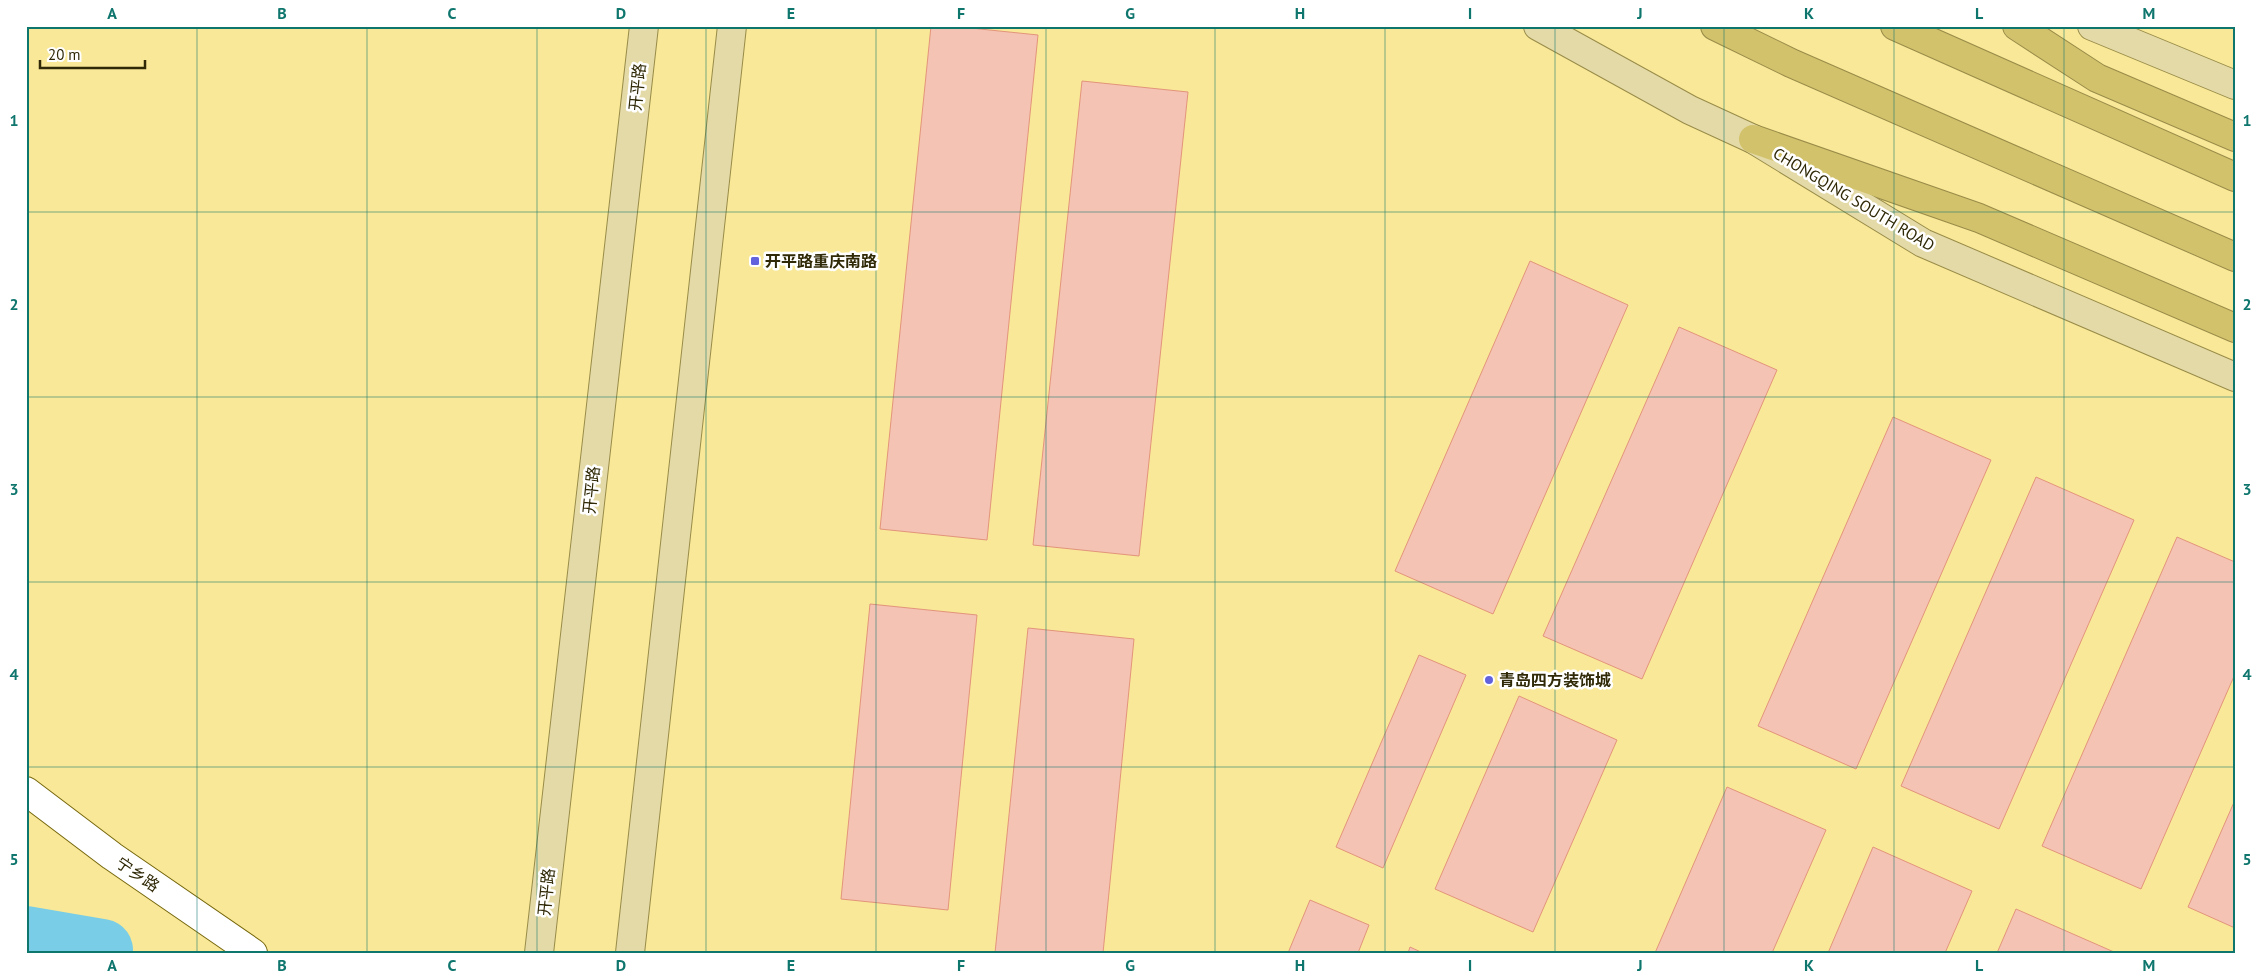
<svg xmlns="http://www.w3.org/2000/svg" width="2261" height="979" font-family="'PT Sans','Noto Sans SC',sans-serif">
	<style>
		.lines { fill: none; stroke-linecap: round; stroke-linejoin: round }
		.river { stroke: #79cde6; stroke-width: 62 }
		.building { fill: #f4c3b3; stroke: #e3947b }
		.minor-casing { stroke: #76670d; stroke-width: 30 }
		.major-casing { stroke: #998c49; stroke-width: 30 }
		.highway-casing { stroke: #998c49; stroke-width: 30 }
		.minor { stroke: #fff; stroke-width: 28 }
		.major { stroke: #e4daa7; stroke-width: 28 }
		.highway { stroke: #d2c26c; stroke-width: 28 }
		.grid { fill: none; stroke: #0f766e; stroke-width: 1; stroke-opacity: 0.55 }
		.poi-dot { fill: #6263dc; stroke: #fff; stroke-width: 2 }
		.labels { text-anchor: middle; dominant-baseline: central; stroke-width: 5; stroke-linejoin: round; paint-order: stroke }
		.street-label { font-size: 16px; fill: #302907; stroke: #fff }
		.poi-label { font-size: 16px; font-weight: bold; fill: #302907; stroke: #fff; text-anchor: start }
		.neatline { fill: none; stroke: #0f766e; stroke-width: 2 }
		.grid-label { font-size: 16px; text-anchor: middle; font-weight: bold; fill: #0f766e }
	</style>
	<rect width="100%" height="100%" fill="#f8e897"/>
	<g class="lines">
		<!-- river -->
		<path class="river" d="M 26,937 L 102,950"/>
	</g>
	<!-- building -->
	<path class="building" d="M 931,26 L 951,26 L 1038,35 L 987,540 L 880,529 Z
		M 1082,81 L 1188,92 L 1139,556 L 1033,545 Z
		M 1530,261 L 1628,305 L 1493,614 L 1395,571 Z
		M 1679,327 L 1777,370 L 1642,679 L 1543,636 Z
		M 1893,417 L 1991,460 L 1856,769 L 1758,726 Z
		M 2036,477 L 2134,520 L 1999,829 L 1901,786 Z
		M 2177,537 L 2235,562 L 2235,674 L 2141,889 L 2042,846 Z
		M 870,604 L 977,615 L 948,910 L 841,899 Z
		M 1028,628 L 1134,639 L 1103,953 L 995,953 Z
		M 1419,655 L 1466,675 L 1383,868 L 1336,847 Z
		M 1519,696 L 1617,740 L 1533,932 L 1435,889 Z
		M 1727,787 L 1826,830 L 1772,953 L 1655,953 Z
		M 2235,800 L 2235,928 L 2188,907 Z
		M 1873,847 L 1972,891 L 1945,953 L 1828,953 Z
		M 1310,900 L 1369,925 L 1358,953 L 1288,953 Z
		M 2016,909 L 2114,952 L 2114,953 L 1997,953 Z
		M 1410,947 L 1423,953 L 1408,953 Z"/>
	<g class="lines">
		<!-- minor casing -->
		<g class="minor-casing">
			<path id="minor" d="M 26,791 L 112,856 L 253,953"/>
		</g>
		<!-- major casing -->
		<g class="major-casing">
			<path id="major" d="M 1538,26 L 1690,110 L 1753,139 L 1923,243 L 2235,377
				M 2092,26 L 2235,85
				M 539,953 L 644,26
				M 630,953 L 732,26"/>
		</g>
		<!-- highway casing -->
		<g class="highway-casing">
			<path id="highway" d="M 1715,26 L 1791,63 L 2235,257
				M 1895,26 L 2235,177
				M 2017,26 L 2097,78 L 2235,137
				M 1753,139 L 1979,218 L 2235,328"/>
		</g>
		<!-- minor -->
		<use href="#minor" class="minor"/>
		<!-- major -->
		<use href="#major" class="major"/>
		<!-- highway -->
		<use href="#highway" class="highway"/>
	</g>
	<!-- grid -->
	<path class="grid" d="M 197,26 L 197,953M 367,26 L 367,953M 537,26 L 537,953M 706,26 L 706,953M 876,26 L 876,953M 1046,26 L 1046,953M 1215,26 L 1215,953M 1385,26 L 1385,953M 1555,26 L 1555,953M 1724,26 L 1724,953M 1894,26 L 1894,953M 2064,26 L 2064,953M 26,212 L 2235,212M 26,397 L 2235,397M 26,582 L 2235,582M 26,767 L 2235,767"/>
	<!-- markers -->
	<g class="poi-dot">
		<rect x="750" y="256" width="10" height="10" rx="2.5"/>
		<circle cx="1489" cy="680" r="5"/>
	</g>
	<g class="labels">
		<!-- street labels -->
		<g class="street-label">
			<text transform="translate(637 87) rotate(-84)">开平路</text>
			<text transform="translate(1854 199) rotate(31)">CHONGQING SOUTH ROAD</text>
			<text transform="translate(591 490) rotate(-84)">开平路</text>
			<text transform="translate(138 874) rotate(34)">宁乡路</text>
			<text transform="translate(546 892) rotate(-84)">开平路</text>
		</g>
		<!-- poi labels -->
		<g class="poi-label">
			<text x="765" y="261">开平路重庆南路</text>
			<text x="1499" y="680">青岛四方装饰城</text>
		</g>
	</g>
	<!-- border -->
	<rect width="2261" height="979" fill="none" stroke="#ffffff" stroke-width="55"/>
	<!-- scale -->
	<path d="M40 60v8h105v-8" fill="none" stroke="#302907" stroke-width="2.5"/>
	<text x="48" y="60" font-size="15" fill="#302907" stroke="#ffffff" stroke-width="4" paint-order="stroke">20 m</text>
	<rect x="28" y="28" width="2206" height="924" class="neatline"/>
	<g class="grid-label">
		<text x="112" y="19">A</text>
		<text x="282" y="19">B</text>
		<text x="452" y="19">C</text>
		<text x="621" y="19">D</text>
		<text x="791" y="19">E</text>
		<text x="961" y="19">F</text>
		<text x="1130" y="19">G</text>
		<text x="1300" y="19">H</text>
		<text x="1470" y="19">I</text>
		<text x="1640" y="19">J</text>
		<text x="1809" y="19">K</text>
		<text x="1979" y="19">L</text>
		<text x="2149" y="19">M</text>
		<text x="14" y="126">1</text>
		<text x="2247" y="126">1</text>
		<text x="14" y="310">2</text>
		<text x="2247" y="310">2</text>
		<text x="14" y="495">3</text>
		<text x="2247" y="495">3</text>
		<text x="14" y="680">4</text>
		<text x="2247" y="680">4</text>
		<text x="14" y="865">5</text>
		<text x="2247" y="865">5</text>
		<text x="112" y="971">A</text>
		<text x="282" y="971">B</text>
		<text x="452" y="971">C</text>
		<text x="621" y="971">D</text>
		<text x="791" y="971">E</text>
		<text x="961" y="971">F</text>
		<text x="1130" y="971">G</text>
		<text x="1300" y="971">H</text>
		<text x="1470" y="971">I</text>
		<text x="1640" y="971">J</text>
		<text x="1809" y="971">K</text>
		<text x="1979" y="971">L</text>
		<text x="2149" y="971">M</text>
	</g>
</svg>
